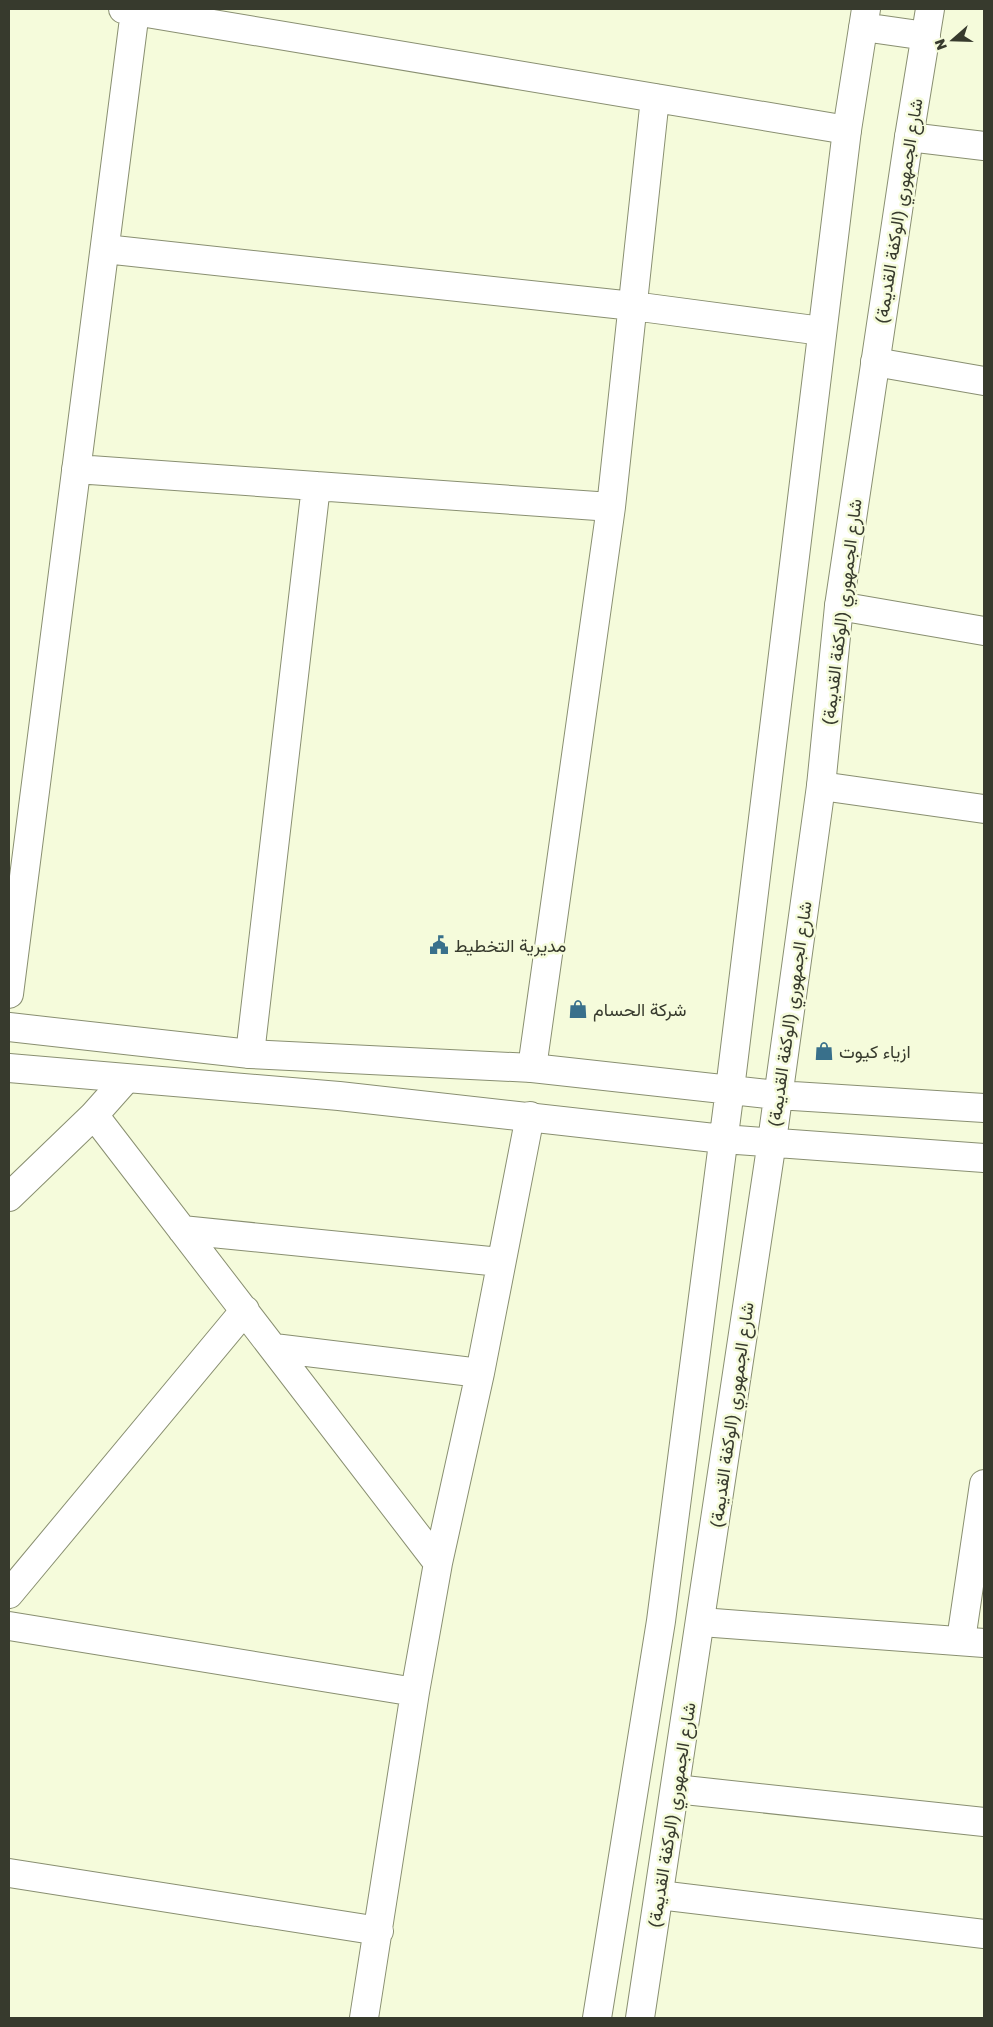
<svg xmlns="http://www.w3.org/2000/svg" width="993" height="2027" font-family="'Golos Text',Vazirmatn,sans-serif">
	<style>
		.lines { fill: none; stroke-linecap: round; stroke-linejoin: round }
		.minor-casing { stroke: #898f71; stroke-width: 30 }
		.major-casing { stroke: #898f71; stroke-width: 30 }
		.minor { stroke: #fff; stroke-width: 28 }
		.major { stroke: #fff; stroke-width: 28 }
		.labels { text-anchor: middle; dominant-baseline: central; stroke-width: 5; stroke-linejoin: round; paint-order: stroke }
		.street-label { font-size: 18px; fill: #373a2d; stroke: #f5fbdb }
		.poi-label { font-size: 18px; fill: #373a2d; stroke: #f5fbdb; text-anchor: start }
	</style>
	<rect width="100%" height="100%" fill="#f5fbdb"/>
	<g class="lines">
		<!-- minor casing -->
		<g class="minor-casing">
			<path id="minor" d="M 123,9 L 847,130
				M 909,137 L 984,146
				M 105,249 L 633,306 L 822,331
				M 875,362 L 984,381
				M 76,469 L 611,507
				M 839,606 L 984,631
				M 821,786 L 984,809
				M 9,994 L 135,11
				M 250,1054 L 316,486
				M 532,1068 L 611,507 L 655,98
				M 94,1115 L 438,1563
				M 9,1197 L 94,1115 L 126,1079
				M 182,1230 L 500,1262
				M 274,1348 L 480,1373
				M 9,1594 L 245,1310
				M 701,1622 L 984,1643
				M 9,1626 L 415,1692
				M 961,1640 L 984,1484
				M 675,1789 L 984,1822
				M 9,1873 L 379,1931
				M 659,1895 L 984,1934
				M 364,2018 L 415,1692 L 438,1563 L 480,1373 L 530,1116"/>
		</g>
		<!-- major casing -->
		<g class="major-casing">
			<path id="major" d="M 863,27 L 926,36
				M 9,1027 L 250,1054 L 532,1068 L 777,1095 L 984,1108
				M 9,1068 L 339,1096 L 723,1139 L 984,1158
				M 597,2018 L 661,1621 L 730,1089 L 847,130 L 866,9
				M 640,2018 L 772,1141 L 821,786 L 839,606 L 909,137 L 930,9"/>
		</g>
		<!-- minor -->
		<use href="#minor" class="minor"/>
		<!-- major -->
		<use href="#major" class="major"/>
	</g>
	<!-- icons -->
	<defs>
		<g id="civic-bare" transform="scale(1.5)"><path d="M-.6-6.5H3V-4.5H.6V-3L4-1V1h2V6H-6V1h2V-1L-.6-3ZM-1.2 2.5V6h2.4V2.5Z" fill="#39708b" stroke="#f5fbdb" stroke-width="2.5" paint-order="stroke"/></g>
		<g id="shop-bare" transform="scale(1.5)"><path d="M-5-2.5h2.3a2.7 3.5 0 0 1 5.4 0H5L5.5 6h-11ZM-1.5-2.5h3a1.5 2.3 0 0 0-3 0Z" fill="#39708b" stroke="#f5fbdb" stroke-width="2.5" paint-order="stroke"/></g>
	</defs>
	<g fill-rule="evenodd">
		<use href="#civic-bare" x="439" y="945"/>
		<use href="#shop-bare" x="578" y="1009"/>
		<use href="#shop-bare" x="824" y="1051"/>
	</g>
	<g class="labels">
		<!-- street labels -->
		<g class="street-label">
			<text transform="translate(898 211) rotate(-81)">شارع الجمهوري (الوكفة القديمة)</text>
			<text transform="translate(841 612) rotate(-83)">شارع الجمهوري (الوكفة القديمة)</text>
			<text transform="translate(789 1014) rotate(-82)">شارع الجمهوري (الوكفة القديمة)</text>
			<text transform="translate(731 1415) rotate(-82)">شارع الجمهوري (الوكفة القديمة)</text>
			<text transform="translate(671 1815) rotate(-81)">شارع الجمهوري (الوكفة القديمة)</text>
		</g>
		<!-- poi labels -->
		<g class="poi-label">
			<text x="454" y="945">مديرية التخطيط</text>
			<text x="593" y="1009">شركة الحسام</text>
			<text x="839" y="1051">ازياء كيوت</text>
		</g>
	</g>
	<!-- border -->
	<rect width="993" height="2027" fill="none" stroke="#373a2d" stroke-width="20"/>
	<!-- north arrow -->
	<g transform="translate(953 40) rotate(250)" stroke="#f5fbdb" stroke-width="4" paint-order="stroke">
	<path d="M0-4L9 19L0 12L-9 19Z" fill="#373a2d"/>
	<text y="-8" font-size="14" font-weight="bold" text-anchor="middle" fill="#373a2d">N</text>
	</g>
</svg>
